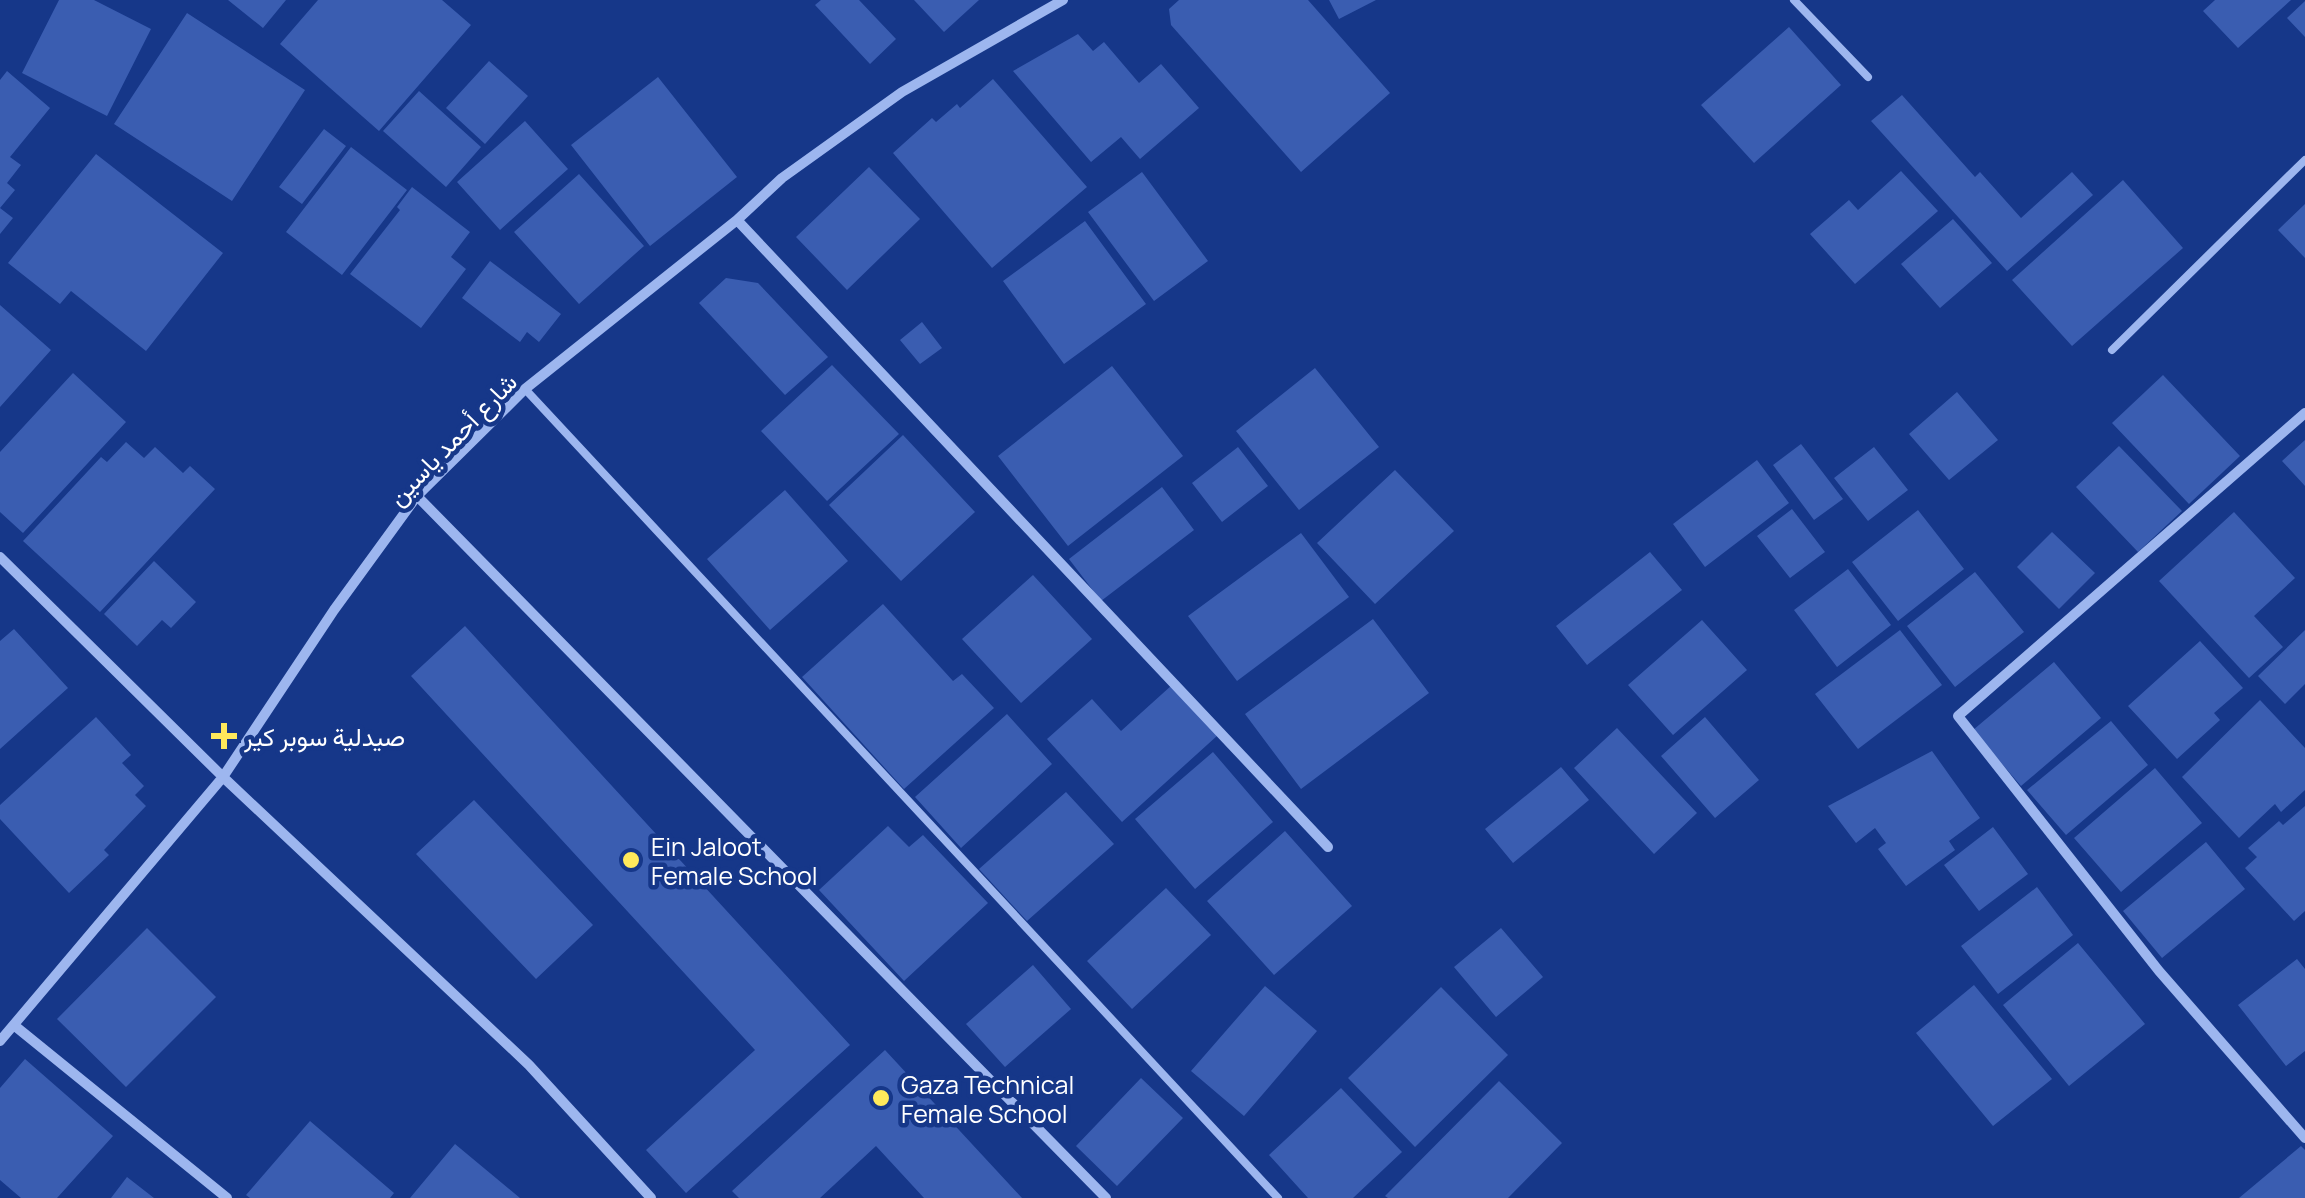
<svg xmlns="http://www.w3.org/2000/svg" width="2305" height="1198" font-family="Manrope,Vazirmatn,sans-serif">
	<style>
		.building { fill: #3a5db1 }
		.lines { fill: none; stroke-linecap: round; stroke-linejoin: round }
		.lane { stroke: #9db6ef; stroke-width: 8 }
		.street { stroke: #9db6ef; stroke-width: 10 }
		.poi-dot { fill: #ffe95b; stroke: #163789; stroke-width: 4 }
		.labels { text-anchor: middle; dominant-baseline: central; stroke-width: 9; stroke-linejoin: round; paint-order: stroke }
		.street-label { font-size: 25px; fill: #fff; stroke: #163789 }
		.poi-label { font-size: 25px; fill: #fff; stroke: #163789; text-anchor: start }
	</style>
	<rect width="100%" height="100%" fill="#163789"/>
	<!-- building -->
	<path class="building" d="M 59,0 L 94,0 L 151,29 L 107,116 L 22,73 Z
		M 228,0 L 286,0 L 263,28 Z
		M 318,0 L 442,0 L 471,25 L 379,131 L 280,44 Z
		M 821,0 L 859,0 L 896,39 L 870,64 L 815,5 Z
		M 914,0 L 979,0 L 944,32 Z
		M 1179,0 L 1308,0 L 1390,93 L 1301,172 L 1171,25 L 1169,9 Z
		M 1329,0 L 1376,0 L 1339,19 Z
		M 2215,0 L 2291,0 L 2238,48 L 2203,11 Z
		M 2305,1 L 2305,37 L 2287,18 Z
		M 187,13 L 305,90 L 232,201 L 114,124 Z
		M 1789,27 L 1841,85 L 1754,163 L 1701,105 Z
		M 1078,34 L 1093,51 L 1104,42 L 1139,83 L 1161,64 L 1199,108 L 1140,159 L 1121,137 L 1091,162 L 1013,71 Z
		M 489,61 L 528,96 L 485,144 L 446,108 Z
		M 7,71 L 50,108 L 10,157 L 21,165 L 7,183 L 15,190 L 0,208 L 13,218 L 0,234 L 0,80 Z
		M 658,77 L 737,177 L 650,246 L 571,145 Z
		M 993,79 L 1087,187 L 992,268 L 893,153 L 932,118 L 936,122 L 957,104 L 960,108 Z
		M 419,91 L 481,147 L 446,187 L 383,131 Z
		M 1902,95 L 1975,177 L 1980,172 L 2021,218 L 2072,172 L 2093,195 L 2007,271 L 1871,121 Z
		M 525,121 L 568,169 L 500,230 L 457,182 Z
		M 324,129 L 346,146 L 302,204 L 279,187 Z
		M 351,147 L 407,190 L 342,275 L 286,232 Z
		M 96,154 L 223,253 L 146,351 L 71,291 L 60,304 L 8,263 Z
		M 869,167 L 920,219 L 847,290 L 796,237 Z
		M 1901,171 L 1938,211 L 1855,284 L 1810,234 L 1849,200 L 1858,210 Z
		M 1142,172 L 1208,261 L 1154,301 L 1088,212 Z
		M 579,174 L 644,246 L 579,304 L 514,232 Z
		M 2123,180 L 2183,248 L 2072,346 L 2012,280 Z
		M 412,187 L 470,232 L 451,257 L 466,269 L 421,328 L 350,274 L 400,210 L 397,207 Z
		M 2305,204 L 2305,258 L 2278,230 Z
		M 1953,219 L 1992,263 L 1940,308 L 1901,264 Z
		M 1085,221 L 1146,304 L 1064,364 L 1003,281 Z
		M 490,261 L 561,314 L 539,342 L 527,332 L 520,342 L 462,298 Z
		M 726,278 L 758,283 L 828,357 L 785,395 L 699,303 Z
		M 0,305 L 51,350 L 0,407 Z
		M 922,322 L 942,348 L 920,364 L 900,340 Z
		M 832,365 L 899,434 L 827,501 L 761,431 Z
		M 1112,366 L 1183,456 L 1068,546 L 998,456 Z
		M 1315,368 L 1379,447 L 1299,510 L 1236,431 Z
		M 73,373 L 126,422 L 23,533 L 0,512 L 0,452 Z
		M 2163,375 L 2240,456 L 2189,504 L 2112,423 Z
		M 1957,392 L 1998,440 L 1949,480 L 1909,434 Z
		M 903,435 L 975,512 L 901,581 L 829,505 Z
		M 2305,440 L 2305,486 L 2282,461 Z
		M 126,442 L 144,458 L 155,447 L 183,473 L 190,466 L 215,489 L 100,612 L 23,541 L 101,457 L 107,462 Z
		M 1801,444 L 1843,499 L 1814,520 L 1773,465 Z
		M 2119,446 L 2182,511 L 2138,552 L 2076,487 Z
		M 1238,447 L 1268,486 L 1222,522 L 1192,483 Z
		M 1874,447 L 1908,490 L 1868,521 L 1834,478 Z
		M 1757,460 L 1789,503 L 1705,567 L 1673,524 Z
		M 1395,470 L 1454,531 L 1375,604 L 1317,543 Z
		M 1162,487 L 1194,530 L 1101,601 L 1069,559 Z
		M 785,490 L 848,561 L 770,630 L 707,559 Z
		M 1792,509 L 1825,552 L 1790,578 L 1757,536 Z
		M 1918,510 L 1964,569 L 1898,621 L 1852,562 Z
		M 2234,512 L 2295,578 L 2254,616 L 2283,647 L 2249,678 L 2159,581 Z
		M 2052,532 L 2095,573 L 2059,609 L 2017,567 Z
		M 1301,533 L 1349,597 L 1237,681 L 1188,616 Z
		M 1650,552 L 1682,590 L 1587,665 L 1556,626 Z
		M 154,561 L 196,602 L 171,628 L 162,620 L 137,646 L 104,614 Z
		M 1848,569 L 1891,625 L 1837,667 L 1794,610 Z
		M 1975,572 L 2024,632 L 1955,687 L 1907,626 Z
		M 1033,575 L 1092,639 L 1021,703 L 962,639 Z
		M 883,604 L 953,681 L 962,674 L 994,708 L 904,789 L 802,677 Z
		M 1373,619 L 1429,693 L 1301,789 L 1245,714 Z
		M 1702,620 L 1747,670 L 1673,735 L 1628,685 Z
		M 465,626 L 850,1045 L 686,1193 L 646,1150 L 755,1050 L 411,676 Z
		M 14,629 L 68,688 L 0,749 L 0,641 Z
		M 1900,630 L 1942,685 L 1858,749 L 1815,694 Z
		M 2305,630 L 2305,684 L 2285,704 L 2258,676 Z
		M 2200,641 L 2243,688 L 2214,713 L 2220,720 L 2177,759 L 2128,706 Z
		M 2054,662 L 2101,718 L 2021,786 L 1973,730 Z
		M 1172,685 L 1218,735 L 1122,822 L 1047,739 L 1092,699 L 1121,731 Z
		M 2260,700 L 2305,748 L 2305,790 L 2281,812 L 2275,804 L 2239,838 L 2182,777 Z
		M 1007,714 L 1052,764 L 961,848 L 915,797 Z
		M 96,717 L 131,755 L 122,763 L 144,786 L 135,795 L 146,806 L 104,850 L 109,855 L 69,893 L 0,819 L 0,805 Z
		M 1705,717 L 1759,780 L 1715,818 L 1661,756 Z
		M 2111,721 L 2148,765 L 2066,835 L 2027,790 Z
		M 1617,728 L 1697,813 L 1654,854 L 1574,768 Z
		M 1932,751 L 1980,818 L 1949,841 L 1955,850 L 1906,886 L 1878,849 L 1886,843 L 1875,828 L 1856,843 L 1828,806 Z
		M 1213,752 L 1273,822 L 1195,889 L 1135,819 Z
		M 1561,767 L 1589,800 L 1513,863 L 1485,829 Z
		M 2155,768 L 2202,823 L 2121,892 L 2074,838 Z
		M 1066,792 L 1114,844 L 1027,921 L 979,869 Z
		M 474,800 L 593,925 L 536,979 L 416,854 Z
		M 2305,806 L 2305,911 L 2294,921 L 2245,868 L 2257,857 L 2248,848 L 2279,821 L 2283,825 Z
		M 888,826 L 909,847 L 923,835 L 988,903 L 904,981 L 819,890 Z
		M 1993,827 L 2028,874 L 1979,911 L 1944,865 Z
		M 1285,831 L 1352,906 L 1274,975 L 1207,901 Z
		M 2206,842 L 2245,889 L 2162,958 L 2123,911 Z
		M 2037,887 L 2073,935 L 1998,994 L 1961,946 Z
		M 1166,888 L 1211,935 L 1132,1009 L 1087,961 Z
		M 147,928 L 216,997 L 126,1087 L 57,1019 Z
		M 1501,928 L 1543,977 L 1496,1017 L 1454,967 Z
		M 2078,943 L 2145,1024 L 2069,1086 L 2003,1005 Z
		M 2297,959 L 2305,969 L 2305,1051 L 2286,1066 L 2238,1005 Z
		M 1033,965 L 1071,1009 L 1005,1067 L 966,1024 Z
		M 1974,985 L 2052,1079 L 1993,1126 L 1916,1033 Z
		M 1265,986 L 1317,1031 L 1244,1116 L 1191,1071 Z
		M 1441,987 L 1508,1055 L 1415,1147 L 1348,1078 Z
		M 885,1050 L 1022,1198 L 924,1198 L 876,1146 L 820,1198 L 739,1198 L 732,1191 Z
		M 25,1059 L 113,1136 L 57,1198 L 21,1198 L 0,1180 L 0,1088 Z
		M 1141,1078 L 1183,1118 L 1117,1186 L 1076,1146 Z
		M 1499,1081 L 1562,1143 L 1508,1198 L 1388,1198 L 1385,1196 Z
		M 1341,1088 L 1402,1152 L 1353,1198 L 1308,1198 L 1269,1155 Z
		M 310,1121 L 394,1193 L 390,1198 L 250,1198 L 246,1195 Z
		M 455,1144 L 520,1198 L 410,1198 Z
		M 2301,1146 L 2305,1150 L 2305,1198 L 2239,1198 Z
		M 127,1177 L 154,1198 L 111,1198 Z"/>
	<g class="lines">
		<!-- lane -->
		<path class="lane" d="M 1794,0 L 1868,77
			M 2112,350 L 2305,160
			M 525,389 L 1278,1198"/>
		<!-- street -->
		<path class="street" d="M 737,220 L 1328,847
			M 2305,413 L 1958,716 L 2159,971 L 2305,1138
			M 417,496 L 1106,1198
			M 0,557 L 223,777 L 529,1065 L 651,1198
			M 15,1026 L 227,1198
			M 0,1041 L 223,777 L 334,610 L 417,496 L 525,389 L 737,220 L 782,178 L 902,92 L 1063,0"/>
	</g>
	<!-- markers -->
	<g class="poi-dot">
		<path d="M219 721h10v10h10v10h-10v10h-10v-10h-10v-10h10z"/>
		<circle cx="631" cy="860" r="10"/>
		<circle cx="881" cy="1098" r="10"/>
	</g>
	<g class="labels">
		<!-- street labels -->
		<g class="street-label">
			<text transform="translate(452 439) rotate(-46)">شارع أحمد ياسين</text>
		</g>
		<!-- poi labels -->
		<g class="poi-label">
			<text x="244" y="736">صيدلية سوبر كير</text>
			<text x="651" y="846">Ein Jaloot<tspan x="651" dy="29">Female School</tspan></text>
			<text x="901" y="1084">Gaza Technical<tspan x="901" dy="29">Female School</tspan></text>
		</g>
	</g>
</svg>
